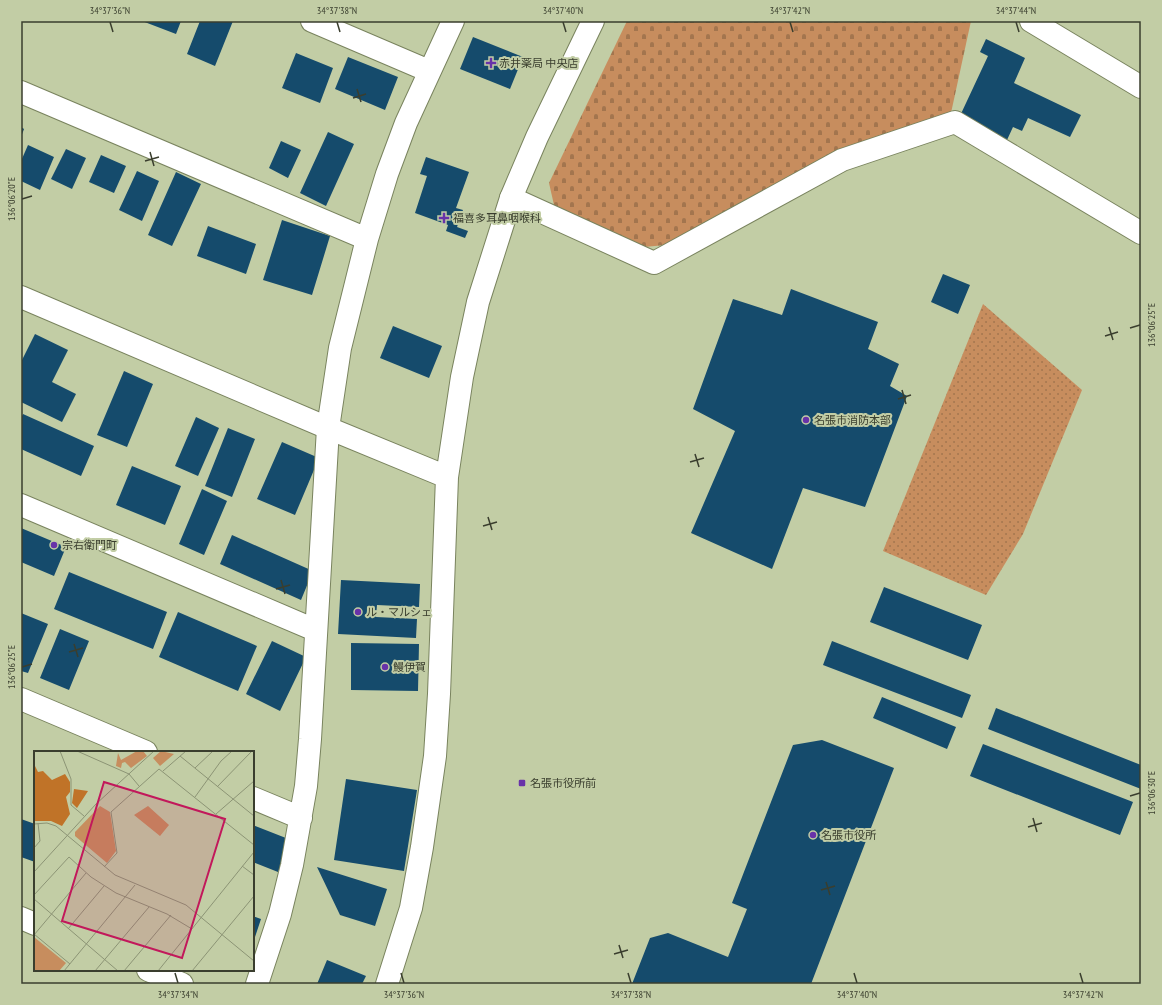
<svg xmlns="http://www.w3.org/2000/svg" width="1162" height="1005" font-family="'PT Sans Narrow','Noto Sans JP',sans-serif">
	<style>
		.grass { fill: url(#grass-dots) }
		.cemetery { fill: url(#cemetery-stones) }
		.building { fill: #154b6c }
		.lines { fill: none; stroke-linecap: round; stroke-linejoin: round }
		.minor-casing { stroke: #79835e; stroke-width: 24 }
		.tertiary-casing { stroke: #79835e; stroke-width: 24 }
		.minor { stroke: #fff; stroke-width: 22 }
		.tertiary { stroke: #fff; stroke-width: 22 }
		.ticks { fill: none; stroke: #3a3e2e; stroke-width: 1.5 }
		.poi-dot { fill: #6832a9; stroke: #c2cda5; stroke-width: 1.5 }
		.labels { text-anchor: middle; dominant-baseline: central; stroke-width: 4; stroke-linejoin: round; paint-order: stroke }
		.poi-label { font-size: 11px; fill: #3a3e2e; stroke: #c2cda5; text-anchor: start }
		.inset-road { fill: none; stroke: #8c9475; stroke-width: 1 }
		.view { fill: #c2185b; fill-opacity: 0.15; stroke: #c2185b; stroke-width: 2 }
		.inset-edge { fill: none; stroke: #3a3e2e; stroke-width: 2 }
		.neatline { fill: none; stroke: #3a3e2e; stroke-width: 1.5 }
		.ticks-label { font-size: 10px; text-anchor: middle; fill: #3a3e2e }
	</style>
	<defs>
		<pattern id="grass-dots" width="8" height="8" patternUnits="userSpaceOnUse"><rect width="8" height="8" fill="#c78d5e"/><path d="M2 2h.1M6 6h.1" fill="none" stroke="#a3754e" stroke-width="1.8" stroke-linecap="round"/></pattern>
		<pattern id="cemetery-stones" width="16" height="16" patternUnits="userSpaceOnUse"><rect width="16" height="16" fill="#c78d5e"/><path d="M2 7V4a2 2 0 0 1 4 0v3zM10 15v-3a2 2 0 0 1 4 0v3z" fill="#a3754e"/></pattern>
	</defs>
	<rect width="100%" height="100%" fill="#c2cda5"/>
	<!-- grass -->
	<path class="grass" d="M 983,304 L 1082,390 L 1023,534 L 986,595 L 883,551 Z"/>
	<!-- cemetery -->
	<path class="cemetery" d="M 627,21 L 971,21 L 951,113 L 666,245 L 644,247 L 554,205 L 549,183 Z"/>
	<!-- building -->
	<path class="building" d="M 142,21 L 181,21 L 176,34 Z
		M 200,21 L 233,21 L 215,66 L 187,54 Z
		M 473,37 L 523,57 L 510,89 L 460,69 Z
		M 986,39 L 1025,58 L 1014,83 L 1081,115 L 1070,137 L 1028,118 L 1022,131 L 1013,127 L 1007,140 L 959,118 L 988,56 L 980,52 Z
		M 296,53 L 333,68 L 320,103 L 282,88 Z
		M 348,57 L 398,77 L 385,110 L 335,89 Z
		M 21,127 L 24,129 L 21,137 Z
		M 328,132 L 354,144 L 326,206 L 300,193 Z
		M 281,141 L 301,150 L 288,178 L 269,168 Z
		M 28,145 L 54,157 L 40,190 L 21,181 L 21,161 Z
		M 66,149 L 86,158 L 72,189 L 51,179 Z
		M 101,155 L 126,166 L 114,193 L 89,182 Z
		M 426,157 L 469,172 L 456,208 L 463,210 L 457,227 L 468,231 L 465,238 L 446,231 L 448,225 L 415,213 L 427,176 L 420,174 Z
		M 137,171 L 159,181 L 142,221 L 119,210 Z
		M 176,172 L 201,184 L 172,246 L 148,235 Z
		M 282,220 L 330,236 L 312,295 L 263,280 Z
		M 208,226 L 256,244 L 246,274 L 197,256 Z
		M 943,274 L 970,285 L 958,314 L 931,302 Z
		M 791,289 L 878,322 L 868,349 L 899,364 L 890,386 L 907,396 L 865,507 L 803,488 L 772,569 L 691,533 L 735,431 L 693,409 L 733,299 L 782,315 Z
		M 393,326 L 442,346 L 429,378 L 380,358 Z
		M 35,334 L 68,350 L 52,382 L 76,394 L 62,422 L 21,402 L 21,362 Z
		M 124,371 L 153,384 L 127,447 L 97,435 Z
		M 23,414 L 94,446 L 81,476 L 21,449 L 21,418 Z
		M 196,417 L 219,428 L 198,476 L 175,466 Z
		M 228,428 L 255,439 L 232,497 L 205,486 Z
		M 282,442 L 319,458 L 295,515 L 257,499 Z
		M 132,466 L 181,486 L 165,525 L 116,505 Z
		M 202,489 L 227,501 L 204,555 L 179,544 Z
		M 21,528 L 66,547 L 54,576 L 21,562 Z
		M 232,535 L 313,571 L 301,600 L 220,564 Z
		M 69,572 L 167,612 L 153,649 L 54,609 Z
		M 341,580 L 420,584 L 419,607 L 377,605 L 376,617 L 417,619 L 416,638 L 338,634 Z
		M 884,587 L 982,625 L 968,660 L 870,622 Z
		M 178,612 L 257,646 L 238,691 L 159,657 Z
		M 21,613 L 48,624 L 28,673 L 21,671 Z
		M 60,629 L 89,641 L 69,690 L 40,678 Z
		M 272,641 L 306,657 L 280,711 L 246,694 Z
		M 832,641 L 971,695 L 962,718 L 823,665 Z
		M 351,643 L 419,644 L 418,691 L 351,690 Z
		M 882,697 L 956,727 L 947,749 L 873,718 Z
		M 996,708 L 1141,765 L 1141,789 L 988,729 Z
		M 822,740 L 894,768 L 811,984 L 632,984 L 650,938 L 668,933 L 728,957 L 747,909 L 732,903 L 793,745 Z
		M 983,744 L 1133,802 L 1120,835 L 970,776 Z
		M 346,779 L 417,790 L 404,871 L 334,860 Z
		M 21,819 L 35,824 L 35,862 L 21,857 Z
		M 253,825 L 291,840 L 278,872 L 253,862 Z
		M 317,867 L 387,889 L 375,926 L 340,915 Z
		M 253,916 L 261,919 L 253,943 Z
		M 327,960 L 366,976 L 362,984 L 317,984 Z"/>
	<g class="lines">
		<!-- minor casing -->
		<g class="minor-casing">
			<path id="minor" d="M 312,21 L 429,71
				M 21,92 L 367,239
				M 511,198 L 654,263 L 842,160 L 955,122 L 1141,233
				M 21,505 L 315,630
				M 21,699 L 146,752
				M 253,798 L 301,818
				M 21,918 L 35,924
				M 148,970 L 182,984
				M 257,984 L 280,914 L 292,865 L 306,786 L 310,739 L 328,428 L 340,348 L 367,239 L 387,174 L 406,123 L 453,21"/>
		</g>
		<!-- tertiary casing -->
		<g class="tertiary-casing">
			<path id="tertiary" d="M 1031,21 L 1141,87
				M 21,297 L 328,428 L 447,477
				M 387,984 L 411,908 L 422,847 L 435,756 L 439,694 L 447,477 L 462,377 L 478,302 L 511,198 L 537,137 L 593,21"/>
		</g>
		<!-- minor -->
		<use href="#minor" class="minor"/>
		<!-- tertiary -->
		<use href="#tertiary" class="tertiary"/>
	</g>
	<!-- ticks -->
	<path class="ticks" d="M 110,22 L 113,32M 337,22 L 340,32M 563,22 L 566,32M 790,22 L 793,32M 1016,22 L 1019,32M 357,89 L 361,102M 353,98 L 366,94M 150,152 L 154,166M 145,161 L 159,157M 22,199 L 32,196M 1109,327 L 1113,340M 1130,328 L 1140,325M 1105,336 L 1118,332M 902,390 L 906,404M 898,399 L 911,395M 695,454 L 699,467M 690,462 L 704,458M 488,517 L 492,530M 483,526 L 497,522M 281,580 L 285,594M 276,589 L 290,585M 74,644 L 78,657M 69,652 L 83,648M 22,667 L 32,664M 1130,796 L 1140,793M 1033,818 L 1037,832M 1028,827 L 1042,823M 826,882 L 830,895M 821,890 L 835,886M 619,945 L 623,958M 614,954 L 628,950M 175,973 L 178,983M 401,973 L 404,983M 628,973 L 631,983M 854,973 L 857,983M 1080,973 L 1083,983"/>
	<!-- markers -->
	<g class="poi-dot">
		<path d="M489 57h4v4h4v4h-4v4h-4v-4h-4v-4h4z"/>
		<path d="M442 212h4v4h4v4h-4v4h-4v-4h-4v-4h4z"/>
		<circle cx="806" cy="420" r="4"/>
		<circle cx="54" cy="545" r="4"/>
		<circle cx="358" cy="612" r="4"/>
		<circle cx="385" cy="667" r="4"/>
		<rect x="518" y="779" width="8" height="8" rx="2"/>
		<circle cx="813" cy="835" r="4"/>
	</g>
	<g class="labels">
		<!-- poi labels -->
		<g class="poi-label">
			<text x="499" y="63">赤井薬局 中央店</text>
			<text x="453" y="218">福喜多耳鼻咽喉科</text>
			<text x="814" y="420">名張市消防本部</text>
			<text x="62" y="545">宗右衛門町</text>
			<text x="366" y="612">ル・マルシェ</text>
			<text x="393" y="667">鰻伊賀</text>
			<text x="530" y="783">名張市役所前</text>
			<text x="821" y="835">名張市役所</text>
		</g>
	</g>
	<!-- overview -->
	<g transform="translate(34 751)">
		<rect width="220" height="220" fill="#c2cda5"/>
		<path d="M 103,0 L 109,0 L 113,5 L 97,17 L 91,11 L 88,12 L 87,17 L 82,15 L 84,2 L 87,9 ZM 127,0 L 140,3 L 126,15 L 119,7 ZM 114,55 L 135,74 L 126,85 L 100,64 ZM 0,186 L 32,212 L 25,220 L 0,220 Z" fill="#c78d5e"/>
		<path d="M 0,13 L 4,21 L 9,20 L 18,29 L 31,23 L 36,31 L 36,41 L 32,46 L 36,63 L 28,75 L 17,70 L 0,70 ZM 40,38 L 54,40 L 43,57 L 38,52 Z" fill="#c07328"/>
		<path d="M 66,55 L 76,61 L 82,100 L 73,112 L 41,85 L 41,81 Z" fill="#c78d5e"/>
		<path class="inset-road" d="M 26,0 L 37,28 L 37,54 L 50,65M 43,0 L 95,23 L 105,35M 146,5 L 220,65M 161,17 L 179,0M 129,20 L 152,0M 183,36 L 218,0M 161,46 L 187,10 L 198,0M 182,63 L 220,30M 0,73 L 13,72 L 22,75 L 81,124 L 152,154 L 220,210M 0,97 L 6,90 L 4,72M 208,115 L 220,124M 70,116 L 83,102 L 77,61 L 125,18 L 220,94M 0,121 L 62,53 L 120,0M 0,144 L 35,106 L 57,126 L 82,142 L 133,163 L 158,178M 0,148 L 84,220M 34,178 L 70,135M 0,183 L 36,213M 0,184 L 52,122M 30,220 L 101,134M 61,220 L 115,156M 90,220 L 137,164M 124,220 L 220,101M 158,220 L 220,145"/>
		<path class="view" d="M 70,31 L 191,68 L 148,207 L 28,170 Z"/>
		<rect width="220" height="220" class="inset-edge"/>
	</g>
	<!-- border -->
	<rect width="1162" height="1005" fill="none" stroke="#c2cda5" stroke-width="44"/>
	<rect x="22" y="22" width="1118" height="961" class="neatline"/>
	<g class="ticks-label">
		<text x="110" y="14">34°37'36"N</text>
		<text x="337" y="14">34°37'38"N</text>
		<text x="563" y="14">34°37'40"N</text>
		<text x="790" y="14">34°37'42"N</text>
		<text x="1016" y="14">34°37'44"N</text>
		<text transform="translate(11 199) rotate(-90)" y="4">136°06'20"E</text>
		<text transform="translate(1151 325) rotate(-90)" y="4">136°06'25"E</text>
		<text transform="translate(11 667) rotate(-90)" y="4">136°06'25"E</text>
		<text transform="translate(1151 793) rotate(-90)" y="4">136°06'30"E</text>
		<text x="178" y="998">34°37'34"N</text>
		<text x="404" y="998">34°37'36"N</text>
		<text x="631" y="998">34°37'38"N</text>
		<text x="857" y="998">34°37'40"N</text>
		<text x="1083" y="998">34°37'42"N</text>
	</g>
</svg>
